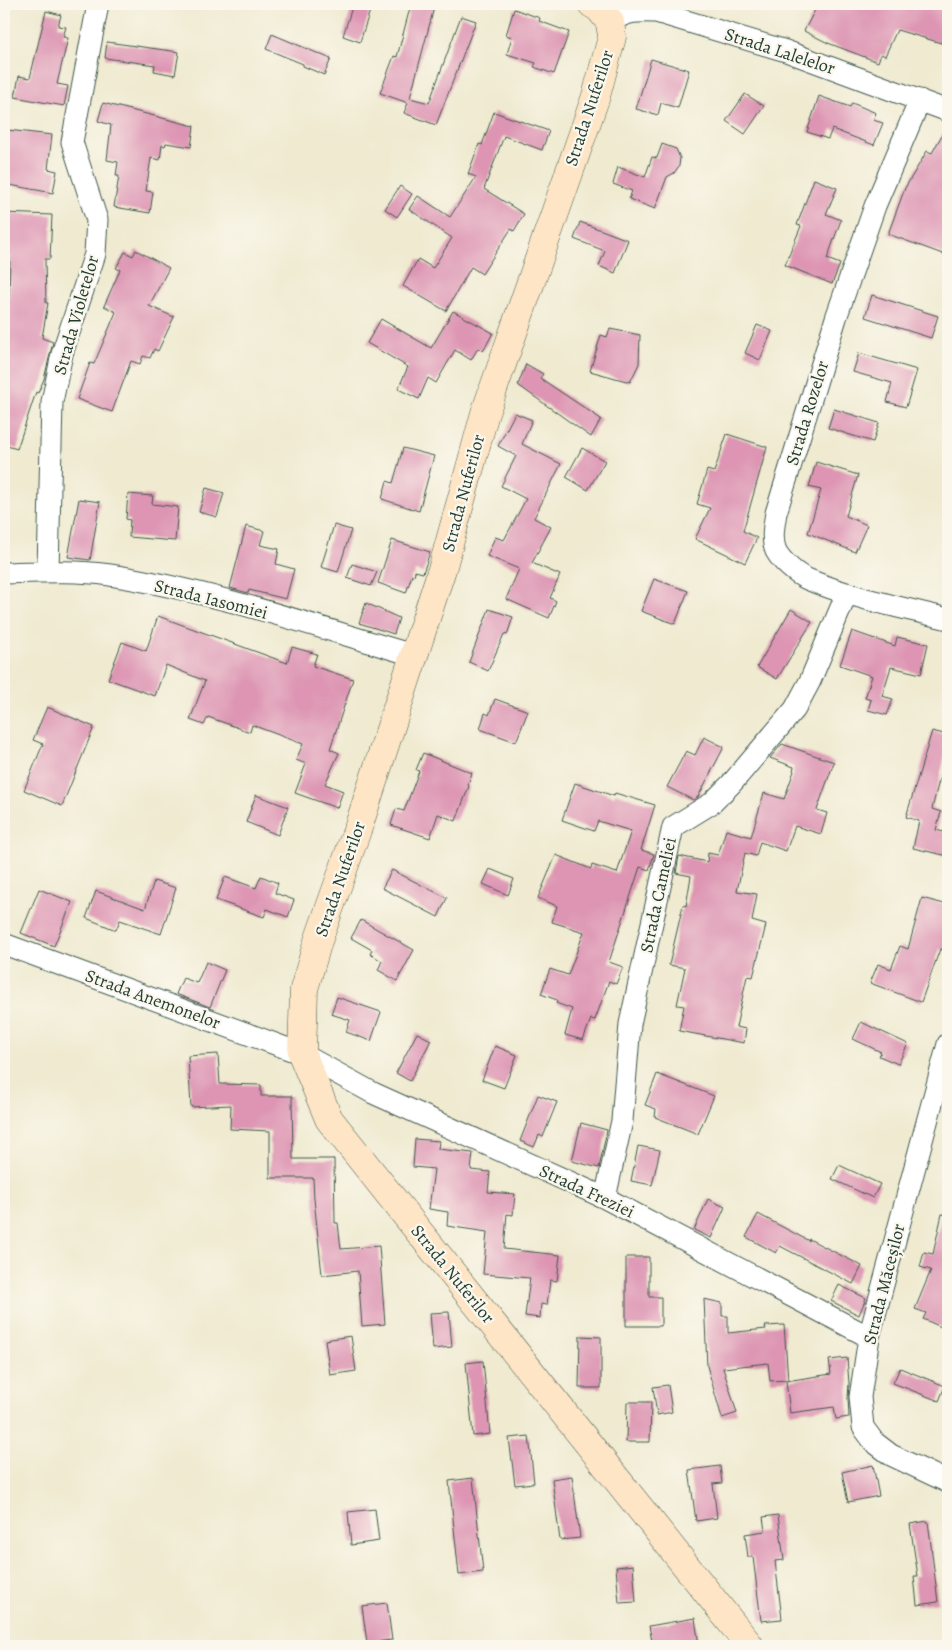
<svg xmlns="http://www.w3.org/2000/svg" width="952" height="1650" font-family="Alegreya,serif">
	<style>
		.building { fill: #dd95b3 }
		.lines { fill: none; stroke-linecap: round; stroke-linejoin: round }
		.minor-casing { stroke: #3e574b; stroke-width: 23 }
		.secondary-casing { stroke: #3e574b; stroke-width: 29 }
		.minor { stroke: #fff; stroke-width: 21 }
		.secondary { stroke: #fee5c5; stroke-width: 28 }
		.labels { text-anchor: middle; dominant-baseline: central; stroke-width: 4.5; stroke-linejoin: round; paint-order: stroke }
		.street-label { font-size: 18px; fill: #1f3d34; stroke: #fbf7ec }
	</style>
	<rect width="100%" height="100%" fill="#fbf7ec"/>
	<filter id="ink" filterUnits="userSpaceOnUse"><feTurbulence type="fractalNoise" baseFrequency=".02" numOctaves="2"/><feDisplacementMap in="SourceGraphic" scale="10" xChannelSelector="R" yChannelSelector="G"/><feConvolveMatrix kernelMatrix="1 2 1 2 8 2 1 2 1" color-interpolation-filters="sRGB"/></filter>
	<filter id="wash" filterUnits="userSpaceOnUse"><feTurbulence type="fractalNoise" baseFrequency=".0096" numOctaves="4" result="noise"/><feDisplacementMap in="SourceGraphic" scale="20" xChannelSelector="R" yChannelSelector="G"/><feGaussianBlur stdDeviation="1.12" result="paint"/><feColorMatrix in="noise" values="0 0 0 0 0 0 0 0 0 0 0 0 0 0 0 0 0 1.4 0 .05"/><feComposite in="paint" operator="in"/></filter>
	<g filter="url(#wash)">
		<rect width="100%" height="100%" fill="#efead0"/>
		<g id="blocks">
			<!-- building -->
			<path class="building" d="M 353,4 L 372,4 L 360,42 L 343,36 Z
				M 411,4 L 435,4 L 410,98 L 429,103 L 461,16 L 476,21 L 436,125 L 404,113 L 408,103 L 380,93 L 394,56 L 397,57 Z
				M 818,4 L 932,4 L 948,8 L 948,45 L 897,30 L 885,56 L 881,54 L 878,62 L 828,43 L 804,31 Z
				M 514,9 L 540,18 L 539,21 L 569,32 L 554,74 L 534,67 L 536,63 L 507,54 L 512,37 L 506,35 Z
				M 46,11 L 61,15 L 58,26 L 66,27 L 63,37 L 68,38 L 57,84 L 68,86 L 64,106 L 15,97 L 19,76 L 30,78 Z
				M 272,34 L 331,59 L 324,75 L 303,66 L 303,64 L 266,49 Z
				M 107,42 L 179,52 L 175,75 L 154,71 L 155,65 L 105,58 Z
				M 651,59 L 689,70 L 678,108 L 661,103 L 658,115 L 636,109 Z
				M 745,94 L 764,106 L 745,134 L 726,121 Z
				M 819,96 L 850,107 L 852,103 L 876,113 L 873,120 L 883,123 L 874,145 L 832,129 L 828,139 L 807,132 Z
				M 103,103 L 194,126 L 191,147 L 166,143 L 165,146 L 162,145 L 160,160 L 151,158 L 146,191 L 153,192 L 150,213 L 114,207 L 119,176 L 116,176 L 118,162 L 107,160 L 111,125 L 98,121 Z
				M 494,112 L 549,131 L 542,150 L 504,136 L 484,189 L 524,214 L 514,231 L 511,229 L 482,274 L 471,267 L 446,311 L 403,286 L 418,259 L 433,268 L 452,238 L 409,209 L 418,196 L 450,217 L 476,177 L 468,174 L 479,144 L 482,145 Z
				M 948,124 L 948,256 L 888,234 L 905,188 L 927,151 L 932,153 Z
				M 7,130 L 52,135 L 48,169 L 57,171 L 53,193 L 4,184 L 4,156 Z
				M 662,144 L 676,149 L 680,158 L 679,166 L 674,173 L 667,177 L 655,209 L 629,199 L 632,191 L 613,184 L 618,167 L 645,177 L 652,157 L 657,158 Z
				M 814,179 L 837,188 L 826,214 L 841,220 L 827,259 L 840,264 L 832,284 L 785,265 L 801,226 L 797,225 Z
				M 400,186 L 412,194 L 397,217 L 385,209 Z
				M 4,213 L 52,215 L 50,259 L 45,259 L 46,303 L 48,303 L 42,338 L 53,342 L 44,379 L 38,393 L 36,392 L 17,449 L 4,445 L 4,296 L 9,297 L 10,257 L 4,257 Z
				M 580,222 L 628,240 L 615,273 L 599,266 L 605,251 L 574,239 Z
				M 136,250 L 169,268 L 149,306 L 174,317 L 158,351 L 154,349 L 150,358 L 143,356 L 140,364 L 131,361 L 112,412 L 77,399 L 90,363 L 94,364 L 116,312 L 104,306 L 120,270 L 116,268 L 125,252 L 133,256 Z
				M 872,295 L 938,316 L 931,338 L 865,317 Z
				M 453,311 L 493,333 L 483,351 L 478,348 L 471,360 L 455,350 L 436,383 L 428,378 L 419,399 L 398,389 L 408,367 L 367,343 L 381,319 L 431,348 Z
				M 757,325 L 772,331 L 760,360 L 745,353 Z
				M 610,329 L 640,335 L 639,364 L 630,382 L 590,371 L 601,335 L 607,337 Z
				M 859,353 L 917,370 L 906,407 L 887,402 L 892,383 L 853,372 Z
				M 526,364 L 543,374 L 540,378 L 601,419 L 591,437 L 518,385 Z
				M 834,409 L 879,423 L 873,442 L 828,428 Z
				M 515,413 L 532,420 L 522,444 L 561,464 L 534,518 L 551,527 L 532,563 L 560,575 L 550,598 L 556,601 L 549,618 L 506,599 L 519,569 L 487,556 L 495,537 L 504,540 L 526,499 L 501,486 L 516,456 L 498,446 Z
				M 727,434 L 767,447 L 743,531 L 757,538 L 745,563 L 695,539 L 710,508 L 697,504 L 707,470 L 714,472 Z
				M 403,448 L 434,456 L 419,511 L 382,499 L 387,481 L 393,483 Z
				M 582,448 L 605,461 L 588,490 L 566,477 Z
				M 816,462 L 858,475 L 846,516 L 867,525 L 855,552 L 808,533 L 821,490 L 809,487 Z
				M 206,488 L 224,493 L 217,517 L 199,512 Z
				M 128,494 L 153,496 L 152,504 L 178,507 L 175,541 L 129,537 L 130,520 L 126,519 Z
				M 79,499 L 100,502 L 90,560 L 68,557 Z
				M 334,525 L 351,530 L 338,572 L 321,567 Z
				M 246,526 L 264,531 L 260,545 L 279,549 L 276,564 L 294,569 L 286,599 L 249,590 L 248,593 L 230,588 Z
				M 392,540 L 430,552 L 423,573 L 415,571 L 414,576 L 412,575 L 406,593 L 378,583 Z
				M 352,564 L 377,572 L 371,586 L 347,578 Z
				M 654,579 L 688,591 L 675,624 L 641,611 Z
				M 366,603 L 399,618 L 394,634 L 359,623 Z
				M 489,609 L 513,617 L 507,635 L 504,634 L 488,671 L 469,662 Z
				M 791,609 L 812,622 L 777,679 L 757,667 Z
				M 158,616 L 287,663 L 292,647 L 317,654 L 313,666 L 353,679 L 330,749 L 339,753 L 325,784 L 343,791 L 337,808 L 295,793 L 306,764 L 296,760 L 303,744 L 252,725 L 250,732 L 208,717 L 204,725 L 190,720 L 205,681 L 166,665 L 155,696 L 108,679 L 122,642 L 146,651 Z
				M 852,631 L 895,646 L 897,637 L 928,644 L 921,674 L 891,667 L 882,696 L 893,699 L 887,715 L 868,710 L 871,700 L 865,698 L 872,676 L 840,665 Z
				M 495,699 L 528,711 L 516,742 L 480,729 L 485,713 L 489,715 Z
				M 47,707 L 94,727 L 62,806 L 24,790 L 43,744 L 33,740 Z
				M 932,731 L 948,735 L 948,757 L 945,756 L 932,809 L 941,812 L 936,830 L 948,833 L 948,856 L 913,848 L 919,821 L 906,817 Z
				M 704,737 L 724,747 L 698,797 L 693,800 L 667,787 L 686,751 L 695,755 Z
				M 782,744 L 834,762 L 817,810 L 827,813 L 821,834 L 795,826 L 786,851 L 760,842 L 756,856 L 745,853 L 737,891 L 757,894 L 752,921 L 766,925 L 753,977 L 747,976 L 736,1027 L 746,1029 L 744,1043 L 679,1031 L 684,1006 L 677,1005 L 685,968 L 669,965 L 683,905 L 686,906 L 691,876 L 676,873 L 679,856 L 707,862 L 708,853 L 718,855 L 726,830 L 751,837 L 764,793 L 784,799 L 794,771 L 793,770 L 794,767 L 770,758 Z
				M 423,753 L 472,773 L 468,785 L 469,786 L 456,821 L 438,814 L 430,838 L 391,825 L 396,809 L 404,811 L 419,771 L 416,770 Z
				M 575,783 L 614,796 L 615,793 L 655,805 L 641,850 L 654,854 L 649,870 L 640,867 L 609,962 L 623,967 L 616,984 L 609,981 L 595,1020 L 591,1019 L 583,1040 L 565,1035 L 572,1009 L 556,1003 L 557,1000 L 541,994 L 550,969 L 568,975 L 584,932 L 552,922 L 557,906 L 538,898 L 556,855 L 591,869 L 592,865 L 617,873 L 631,831 L 598,821 L 594,831 L 562,820 Z
				M 256,795 L 288,807 L 278,835 L 246,822 Z
				M 490,869 L 514,879 L 508,895 L 483,884 Z
				M 392,870 L 447,898 L 438,917 L 382,888 Z
				M 261,876 L 278,883 L 275,893 L 294,900 L 288,917 L 267,909 L 264,917 L 216,900 L 225,877 L 256,888 Z
				M 154,881 L 176,888 L 161,934 L 120,920 L 116,930 L 86,918 L 96,891 L 145,909 Z
				M 39,889 L 72,902 L 54,946 L 21,933 Z
				M 922,898 L 948,905 L 948,951 L 940,949 L 921,1002 L 870,983 L 878,964 L 891,969 L 900,946 L 908,949 Z
				M 361,920 L 414,950 L 397,981 L 378,970 L 382,961 L 370,954 L 372,950 L 351,938 Z
				M 206,962 L 225,970 L 210,1007 L 176,994 L 183,978 L 197,983 Z
				M 337,997 L 381,1012 L 371,1041 L 346,1032 L 350,1020 L 331,1014 Z
				M 861,1022 L 908,1044 L 898,1064 L 879,1056 L 881,1052 L 853,1039 Z
				M 417,1033 L 431,1040 L 410,1081 L 396,1073 Z
				M 495,1046 L 517,1055 L 504,1088 L 482,1080 Z
				M 218,1054 L 220,1084 L 261,1085 L 261,1096 L 292,1096 L 293,1159 L 334,1159 L 335,1223 L 338,1223 L 341,1249 L 379,1246 L 385,1324 L 362,1326 L 358,1271 L 322,1275 L 314,1199 L 313,1178 L 270,1178 L 270,1131 L 230,1129 L 231,1105 L 191,1107 L 188,1056 Z
				M 657,1074 L 714,1096 L 698,1134 L 655,1117 L 656,1109 L 645,1105 Z
				M 538,1095 L 557,1102 L 543,1137 L 539,1135 L 534,1147 L 520,1141 Z
				M 581,1123 L 607,1130 L 599,1168 L 572,1161 Z
				M 415,1139 L 439,1141 L 438,1149 L 473,1153 L 471,1170 L 490,1172 L 488,1192 L 515,1194 L 513,1215 L 507,1214 L 504,1249 L 560,1255 L 557,1281 L 550,1280 L 547,1305 L 541,1304 L 540,1318 L 525,1316 L 530,1278 L 483,1274 L 487,1232 L 447,1226 L 448,1212 L 429,1209 L 434,1169 L 413,1167 Z
				M 638,1146 L 660,1150 L 652,1185 L 631,1181 Z
				M 839,1165 L 880,1184 L 873,1198 L 832,1179 Z
				M 708,1199 L 725,1207 L 711,1238 L 694,1230 Z
				M 758,1214 L 809,1241 L 809,1239 L 862,1266 L 853,1284 L 780,1246 L 776,1253 L 746,1237 Z
				M 942,1214 L 948,1215 L 948,1330 L 923,1319 L 926,1313 L 915,1309 L 931,1270 L 920,1267 L 924,1252 L 933,1254 Z
				M 626,1257 L 649,1257 L 649,1297 L 661,1297 L 661,1326 L 626,1326 Z
				M 839,1285 L 866,1298 L 859,1315 L 831,1301 Z
				M 704,1299 L 722,1303 L 722,1316 L 728,1316 L 728,1333 L 766,1329 L 765,1326 L 784,1325 L 788,1380 L 770,1381 L 768,1363 L 723,1368 L 737,1413 L 722,1418 L 707,1366 Z
				M 449,1312 L 452,1347 L 433,1349 L 430,1313 Z
				M 351,1336 L 356,1371 L 330,1375 L 325,1340 Z
				M 580,1336 L 601,1337 L 601,1388 L 579,1388 Z
				M 847,1358 L 849,1383 L 848,1398 L 849,1417 L 836,1419 L 834,1407 L 790,1413 L 786,1381 L 831,1374 L 829,1360 Z
				M 483,1361 L 490,1434 L 473,1436 L 466,1363 Z
				M 900,1368 L 945,1386 L 939,1401 L 893,1383 Z
				M 668,1385 L 672,1412 L 657,1415 L 653,1387 Z
				M 627,1402 L 651,1402 L 650,1442 L 626,1442 Z
				M 529,1436 L 534,1483 L 515,1485 L 509,1438 Z
				M 873,1465 L 879,1496 L 848,1502 L 842,1472 Z
				M 720,1466 L 722,1483 L 713,1484 L 717,1518 L 696,1521 L 689,1470 Z
				M 572,1476 L 580,1538 L 560,1540 L 552,1479 Z
				M 473,1478 L 483,1572 L 459,1575 L 449,1481 Z
				M 375,1509 L 379,1541 L 351,1545 L 348,1512 Z
				M 778,1515 L 784,1560 L 775,1561 L 782,1619 L 761,1621 L 753,1557 L 748,1557 L 745,1534 L 765,1531 L 763,1517 Z
				M 928,1521 L 938,1602 L 917,1605 L 914,1576 L 918,1576 L 910,1524 Z
				M 633,1565 L 636,1602 L 619,1603 L 616,1567 Z
				M 387,1603 L 392,1640 L 367,1643 L 362,1606 Z
				M 695,1618 L 699,1646 L 653,1646 L 649,1626 Z"/>
		</g>
	</g>
	<g filter="url(#ink)">
		<use href="#blocks" fill-opacity="0" stroke="#3e574b" stroke-width="1"/>
		<g class="lines">
			<!-- minor casing -->
			<g class="minor-casing">
				<path id="minor" d="M 610,22 C 628,11 636,11 656,12 L 786,51 L 948,111
					M 920,100 L 875,206 L 836,318 L 776,513 C 774,525 771,539 776,551 C 782,562 796,574 807,579 C 849,597 904,608 948,619
					M 48,571 L 52,402 L 62,354 L 95,254 L 97,220 L 72,142 L 98,4
					M 4,573 C 39,572 75,570 110,575 C 213,591 313,626 413,655
					M 4,944 L 302,1054 L 373,1093 L 605,1198 L 869,1337
					M 948,1044 L 869,1337 L 860,1397 L 863,1427 L 874,1442 L 891,1455 L 948,1482
					M 605,1198 L 622,1121 L 630,1024 L 673,827 L 712,803 L 732,783 L 795,709 L 810,681 L 847,593"/>
			</g>
			<!-- secondary casing -->
			<g class="secondary-casing">
				<path id="secondary" d="M 592,4 L 599,8 L 610,22 L 612,37 L 596,96 L 485,413 L 443,566 L 360,822 L 318,941 L 304,989 L 302,1054 L 329,1119 L 750,1646"/>
			</g>
			<!-- minor -->
			<use href="#minor" class="minor"/>
			<!-- secondary -->
			<use href="#secondary" class="secondary"/>
		</g>
	</g>
	<g class="labels">
		<!-- street labels -->
		<g class="street-label">
			<text transform="translate(780 51) rotate(18)">Strada Lalelelor</text>
			<text transform="translate(589 108) rotate(-72)">Strada Nuferilor</text>
			<text transform="translate(76 315) rotate(-74)">Strada Violetelor</text>
			<text transform="translate(807 413) rotate(-73)">Strada Rozelor</text>
			<text transform="translate(463 493) rotate(-75)">Strada Nuferilor</text>
			<text transform="translate(211 599) rotate(14)">Strada Iasomiei</text>
			<text transform="translate(340 879) rotate(-71)">Strada Nuferilor</text>
			<text transform="translate(658 895) rotate(-78)">Strada Cameliei</text>
			<text transform="translate(153 999) rotate(20)">Strada Anemonelor</text>
			<text transform="translate(587 1191) rotate(25)">Strada Freziei</text>
			<text transform="translate(453 1274) rotate(51)">Strada Nuferilor</text>
			<text transform="translate(884 1284) rotate(-76)">Strada Măceșilor</text>
		</g>
	</g>
	<!-- margin -->
	<rect width="952" height="1650" fill="none" stroke="#fbf7ec" stroke-width="20"/>
</svg>
